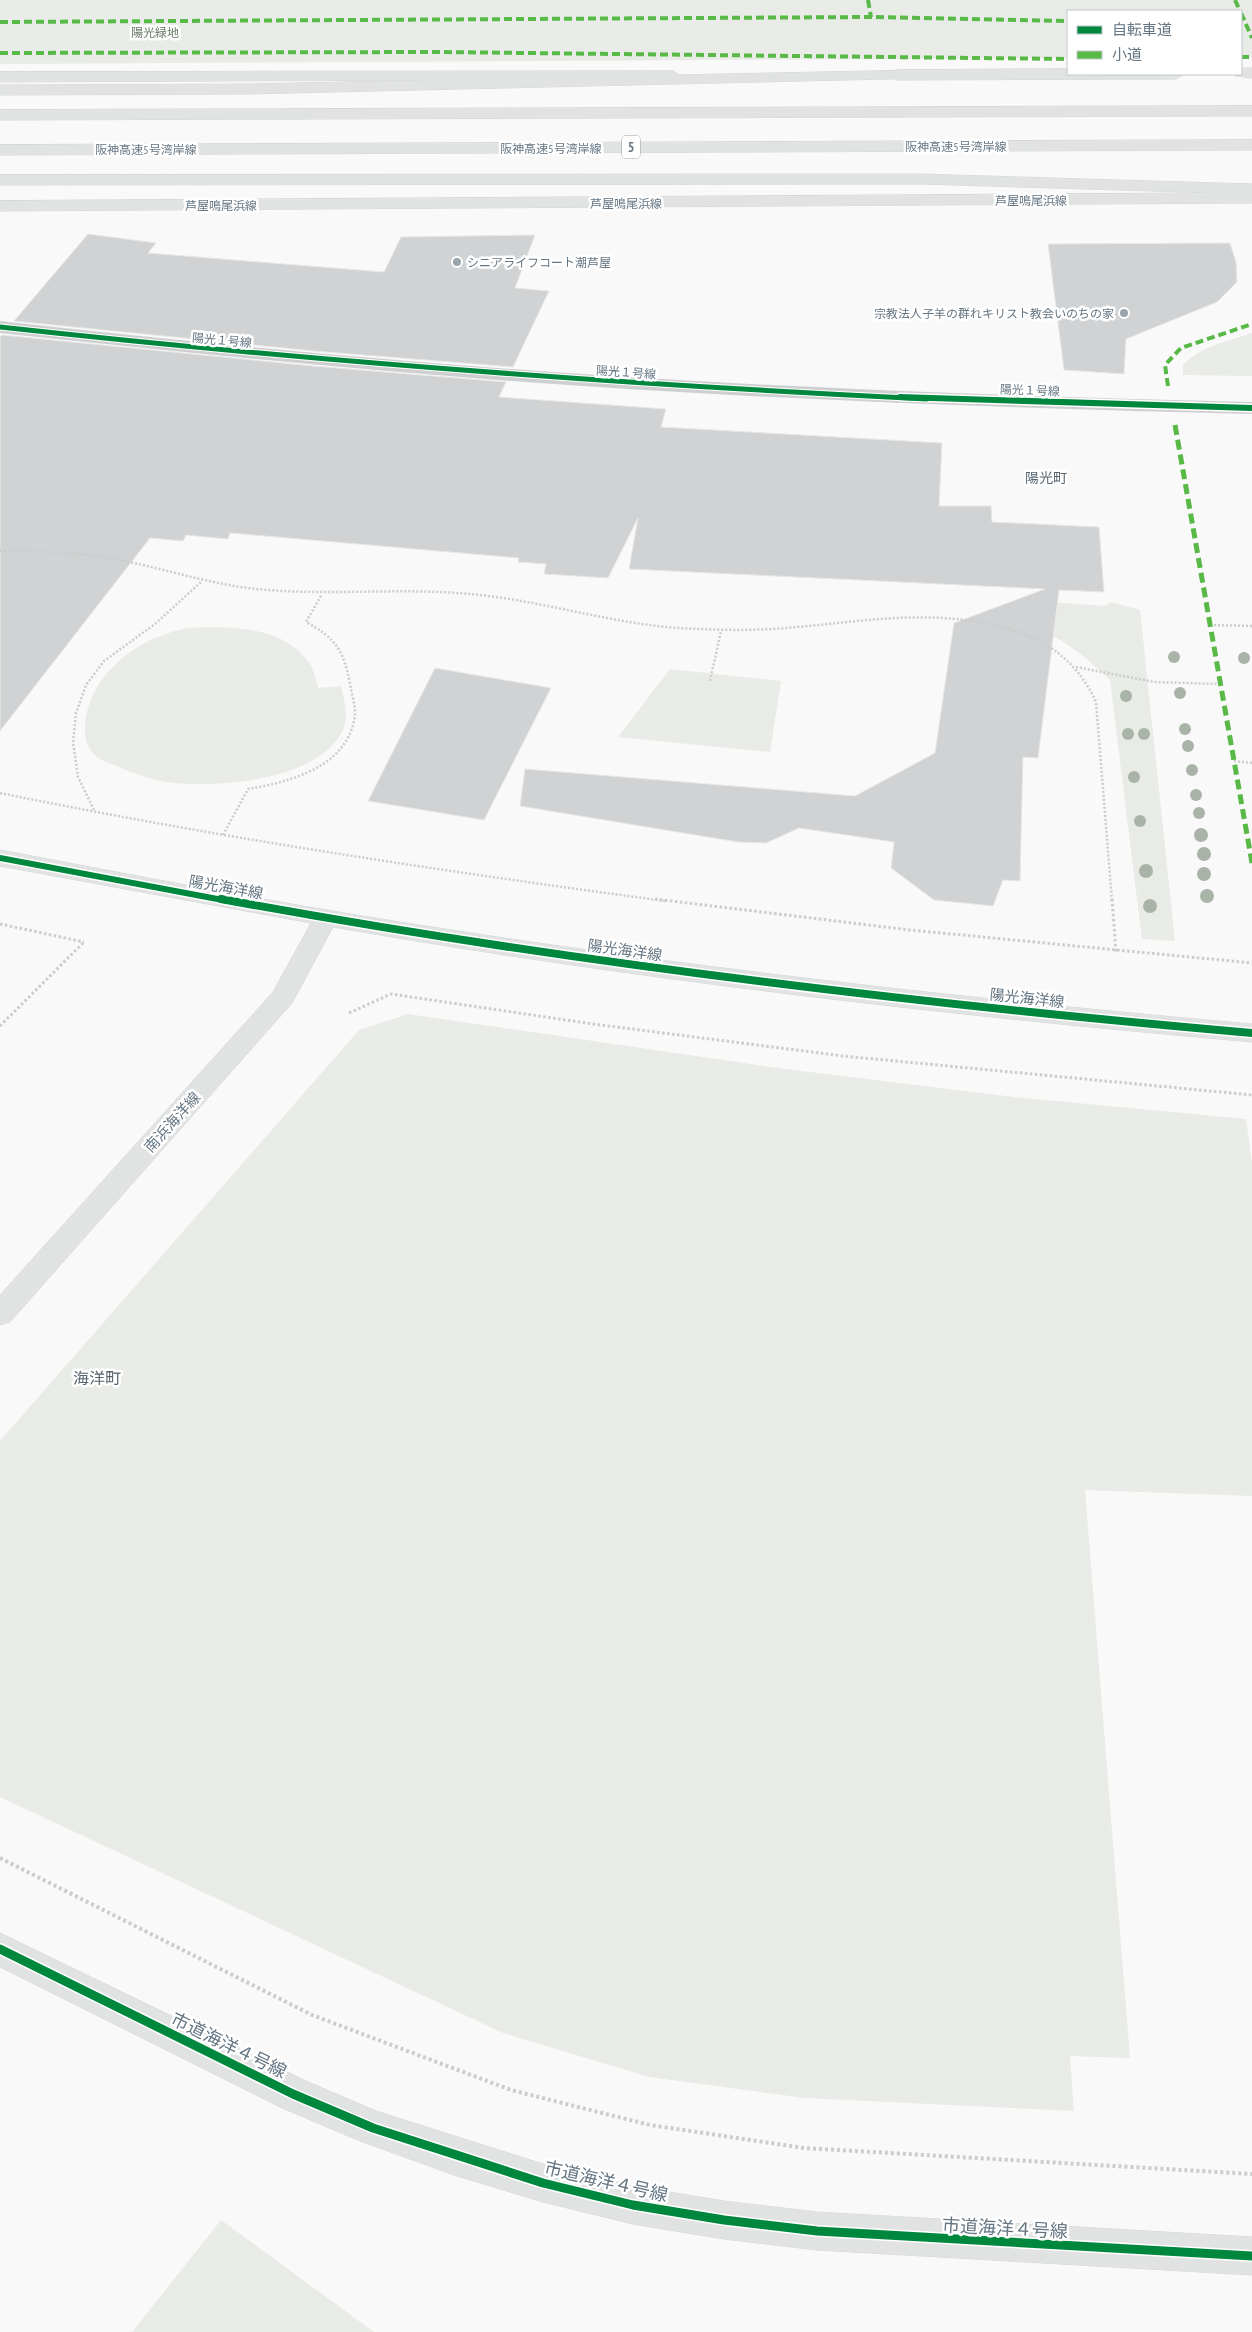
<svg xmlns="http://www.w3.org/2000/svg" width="1252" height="2332" font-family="'PT Sans Narrow','Noto Sans JP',sans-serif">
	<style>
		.green { fill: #e8ebe6 }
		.building { fill: #d0d2d3; stroke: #e8e8e8 }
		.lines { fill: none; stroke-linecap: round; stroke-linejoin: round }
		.secondary-casing { stroke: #d5d6d7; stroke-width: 1 }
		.highway-casing { stroke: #d5d6d6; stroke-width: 1 }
		.path-far2 { stroke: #cbcccd; stroke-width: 2.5; stroke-dasharray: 2 2; stroke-linecap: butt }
		.path-far1 { stroke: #cbcccd; stroke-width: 3; stroke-dasharray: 2.5 2.5; stroke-linecap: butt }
		.path { stroke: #cbcccd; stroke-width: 4; stroke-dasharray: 3 3; stroke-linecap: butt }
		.street { fill: #cecfd0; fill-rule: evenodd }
		.secondary { fill: #e1e2e2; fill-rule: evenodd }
		.highway { fill: #e1e2e2; fill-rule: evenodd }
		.quiet-far1 { stroke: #58b947; stroke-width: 4; stroke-dasharray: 8 4; stroke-linecap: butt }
		.quiet { stroke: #58b947; stroke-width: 5; stroke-dasharray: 10 5; stroke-linecap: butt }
		.cycleway-far3-casing { stroke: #fff; stroke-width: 7 }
		.cycleway-far2-casing { stroke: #fff; stroke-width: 9 }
		.cycleway-far1-casing { stroke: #fff; stroke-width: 11 }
		.cycleway-casing { stroke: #fff; stroke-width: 12 }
		.cycleway-far3 { stroke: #00873e; stroke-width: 5 }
		.cycleway-far2 { stroke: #00873e; stroke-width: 6 }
		.cycleway-far1 { stroke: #00873e; stroke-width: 8 }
		.cycleway { stroke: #00873e; stroke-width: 9 }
		.tree { fill: #a9b3a7 }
		.poi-dot { fill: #99a4ac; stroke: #fff; stroke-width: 2 }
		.labels { text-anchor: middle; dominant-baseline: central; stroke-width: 5; stroke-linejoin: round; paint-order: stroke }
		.far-park-label { font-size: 12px; fill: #687a64; stroke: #fff }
		.far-street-label { font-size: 12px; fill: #657683; stroke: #fff }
		.far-poi-label { font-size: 12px; fill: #657683; stroke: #fff; text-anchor: start }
		.shield { fill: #fff; stroke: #939fa8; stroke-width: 1 }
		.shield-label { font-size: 14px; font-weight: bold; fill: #657683 }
		.far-neighbourhood-label { font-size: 14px; fill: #57646e; stroke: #fff }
		.street-label { font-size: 15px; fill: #657683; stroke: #fff }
		.neighbourhood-label { font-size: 16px; fill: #57646e; stroke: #fff }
		.near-street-label { font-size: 18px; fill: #657683; stroke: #fff }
	</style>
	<rect width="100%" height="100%" fill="#f9f9f9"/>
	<!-- green -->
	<path class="green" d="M 0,0 L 1252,0 L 1252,57 L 1241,57 L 1241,11 L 1068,11 L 1068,58 L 0,64 Z
		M 1252,333 L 1252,376 L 1183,375 L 1183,365 C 1201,346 1228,341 1252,333 Z
		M 1020,600 L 1106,606 L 1111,602 L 1140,610 L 1175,941 L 1142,939 L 1110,680 C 1081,653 1063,638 1026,623 Z
		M 187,628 C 229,626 286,625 311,666 C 315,672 316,681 318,688 L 341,686 C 344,700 349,715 343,730 C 319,781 215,789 167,782 C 149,779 132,773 116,766 C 110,763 101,761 96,756 C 77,740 86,707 96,689 C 116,655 150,636 187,628 Z
		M 670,669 L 781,681 L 770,752 L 618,737 Z
		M 408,1014 L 785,1069 L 1014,1097 L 1246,1119 L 1252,1162 L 1252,1496 L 1085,1490 L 1130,2058 L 1070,2056 L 1074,2111 L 805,2098 L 649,2077 L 503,2033 L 0,1797 L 0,1441 L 359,1030 Z
		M 221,2220 L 374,2332 L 132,2332 Z"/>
	<!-- building -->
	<path class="building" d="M 88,234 L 156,243 L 148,253 L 384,272 L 401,237 L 535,235 L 515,288 L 549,291 L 513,367 L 314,351 L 14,321 Z
		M 1230,243 L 1236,262 L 1237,282 L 1217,302 L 1126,339 L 1124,374 L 1064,370 L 1048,244 Z
		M 2,335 L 313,366 L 506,382 L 499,397 L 666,409 L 661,427 L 942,443 L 939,506 L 991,506 L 992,522 L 1099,527 L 1104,592 L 1059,590 L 1038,758 L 1023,757 L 1020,881 L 1003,880 L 993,906 L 934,900 L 891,868 L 894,842 L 799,828 L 766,843 L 738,842 L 520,806 L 525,769 L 855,796 L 935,753 L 954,623 L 1045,589 L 629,569 L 638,518 L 608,578 L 544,574 L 546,564 L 518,562 L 519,558 L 230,533 L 228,539 L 186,535 L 183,541 L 150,538 L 0,731 L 0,337 Z
		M 435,668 L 551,688 L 484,820 L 368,801 Z"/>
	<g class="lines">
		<!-- secondary casing -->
		<g class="secondary-casing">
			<path id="secondary" d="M 1241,68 L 1252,68 L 1252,78 L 1235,76 L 1233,74 L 1241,74 Z
				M 1068,69 L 1068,74 L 1184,74 L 1176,79 L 896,80 L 888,75 L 896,70 Z
				M 673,71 L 681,76 L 679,79 L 0,82 L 0,72 Z
				M 1252,193 L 1252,203 L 0,211 L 0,201 Z
				M 0,850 C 133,875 266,901 400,922 C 683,967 967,999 1252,1024 L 1252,1042 C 945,1015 638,980 333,927 L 292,1003 L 10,1322 L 0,1325 L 0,1295 L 273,992 L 311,923 L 0,866 Z
				M 0,1933 L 306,2081 L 376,2111 L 543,2164 L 633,2186 L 724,2201 L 817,2212 L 1252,2237 L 1252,2275 L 817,2250 L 724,2239 L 633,2224 L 543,2202 L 457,2176 L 360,2141 L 280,2107 L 0,1967 Z"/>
		</g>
		<!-- highway casing -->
		<g class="highway-casing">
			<path id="highway" d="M 925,70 L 933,75 L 931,78 L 248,94 L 0,95 L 0,85 L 248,84 Z
				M 1252,106 L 1252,116 L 0,120 L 0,110 Z
				M 1252,140 L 1252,150 L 0,155 L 0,145 Z
				M 920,174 L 1252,184 L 1252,194 L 920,184 L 0,185 L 0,175 Z"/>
		</g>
		<!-- path-far2 -->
		<path class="path-far2" d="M 0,551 C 38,551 76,552 114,559 C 159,567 202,582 248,588 C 321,597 396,587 470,594 C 540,600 608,623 678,628 C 714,630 751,631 786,628 C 861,622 927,608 1002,627 C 1045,637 1078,662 1096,702 L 1112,901
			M 1210,625 L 1252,626
			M 1076,667 L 1154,682 L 1220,684
			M 710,681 L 721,631
			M 1234,761 L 1252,763
			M 0,793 C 220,838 442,871 665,901
			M 94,810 L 78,777 L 73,742 L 76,713 L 86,685 L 104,661 L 155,624 L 202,581
			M 223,835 L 248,789 C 289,782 344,768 354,721 C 357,709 352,696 350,684 C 344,651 336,638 306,622 L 322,594"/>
		<!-- path-far1 -->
		<path class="path-far1" d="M 655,899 L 910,930 L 1252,963
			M 1112,899 L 1116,952
			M 0,924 L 84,942
			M 349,1013 L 391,994 L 593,1024 L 843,1056 L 1252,1095
			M 0,1026 L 84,942"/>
		<!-- path -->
		<path class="path" d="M 0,1858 L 312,2015 L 511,2090 L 578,2107 L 650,2125 L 804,2148 L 1252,2174"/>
		<!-- street -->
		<path class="street" d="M 0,321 C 209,344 418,364 628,377 C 836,390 1044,397 1252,402 L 1252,414 C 1044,409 836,402 628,389 C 418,376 209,355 0,333 Z"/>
		<!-- secondary -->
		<use href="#secondary" class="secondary"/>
		<!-- highway -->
		<use href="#highway" class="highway"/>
		<!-- quiet-far1 -->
		<path class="quiet-far1" d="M 868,0 L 871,17
			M 1235,0 L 1240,11
			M 1241,13 L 1252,38
			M 0,22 L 871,17 L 1068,21
			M 0,53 L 437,52 L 1068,59
			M 1241,57 L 1252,57
			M 1168,386 L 1165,365 L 1181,348 L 1252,324"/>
		<!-- quiet -->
		<path class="quiet" d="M 1175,425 L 1252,863"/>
		<!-- cycleway-far3 casing -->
		<g class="cycleway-far3-casing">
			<path id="cycleway-far3" d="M 0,327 C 309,361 617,384 927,399"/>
		</g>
		<!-- cycleway-far2 casing -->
		<g class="cycleway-far2-casing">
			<path id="cycleway-far2" d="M 900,397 L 1252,408
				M 0,858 L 228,901"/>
		</g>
		<!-- cycleway-far1 casing -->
		<g class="cycleway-far1-casing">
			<path id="cycleway-far1" d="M 221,899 C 562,962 907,1003 1252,1033"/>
		</g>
		<!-- cycleway casing -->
		<g class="cycleway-casing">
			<path id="cycleway" d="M 0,1949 L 293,2094 L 373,2128 L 543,2183 L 633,2205 L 724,2220 L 817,2231 L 1252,2256"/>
		</g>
		<!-- cycleway-far3 -->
		<use href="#cycleway-far3" class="cycleway-far3"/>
		<!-- cycleway-far2 -->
		<use href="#cycleway-far2" class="cycleway-far2"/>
		<!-- cycleway-far1 -->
		<use href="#cycleway-far1" class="cycleway-far1"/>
		<!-- cycleway -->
		<use href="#cycleway" class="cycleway"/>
	</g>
	<!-- trees -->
	<g class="tree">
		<circle cx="1174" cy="657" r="6"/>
		<circle cx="1244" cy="658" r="6"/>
		<circle cx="1180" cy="693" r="6"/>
		<circle cx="1126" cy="696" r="6"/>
		<circle cx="1185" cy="729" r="6"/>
		<circle cx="1128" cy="734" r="6"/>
		<circle cx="1144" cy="734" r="6"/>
		<circle cx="1188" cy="746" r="6"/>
		<circle cx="1192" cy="770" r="6"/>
		<circle cx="1134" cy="777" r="6"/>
		<circle cx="1196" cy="795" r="6"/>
		<circle cx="1199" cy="813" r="6"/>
		<circle cx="1140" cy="821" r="6"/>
		<circle cx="1201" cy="835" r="7"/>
		<circle cx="1204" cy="854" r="7"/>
		<circle cx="1146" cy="871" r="7"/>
		<circle cx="1204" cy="874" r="7"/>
		<circle cx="1207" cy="896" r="7"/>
		<circle cx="1150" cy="906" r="7"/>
	</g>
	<!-- markers -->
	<g class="poi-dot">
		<circle cx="457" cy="262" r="5"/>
		<circle cx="1124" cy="313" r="5"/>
	</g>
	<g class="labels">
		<!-- far-park labels -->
		<g class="far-park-label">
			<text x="155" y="32">陽光緑地</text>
		</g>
		<!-- far-street labels -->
		<g class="far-street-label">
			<text x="956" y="146">阪神高速5号湾岸線</text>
			<text x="551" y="148">阪神高速5号湾岸線</text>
			<text x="146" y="149">阪神高速5号湾岸線</text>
			<text x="1031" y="200">芦屋鳴尾浜線</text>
			<text x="626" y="203">芦屋鳴尾浜線</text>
			<text x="221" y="205">芦屋鳴尾浜線</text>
			<text transform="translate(222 340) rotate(5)">陽光１号線</text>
			<text transform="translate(626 372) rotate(4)">陽光１号線</text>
			<text transform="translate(1030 390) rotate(2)">陽光１号線</text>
		</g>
		<!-- far-poi labels -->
		<g class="far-poi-label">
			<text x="467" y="262">シニアライフコート潮芦屋</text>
			<text x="1114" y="313" text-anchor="end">宗教法人子羊の群れキリスト教会いのちの家</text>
		</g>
		<!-- shield labels -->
		<rect class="shield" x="622" y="135.5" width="18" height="23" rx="4"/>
		<g class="shield-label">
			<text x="631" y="147">5</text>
		</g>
		<!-- far-neighbourhood labels -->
		<g class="far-neighbourhood-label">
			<text x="1046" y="478">陽光町</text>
		</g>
		<!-- street labels -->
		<g class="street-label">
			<text transform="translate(226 887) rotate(10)">陽光海洋線</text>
			<text transform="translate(625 950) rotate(8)">陽光海洋線</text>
			<text transform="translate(1027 998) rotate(6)">陽光海洋線</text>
			<text transform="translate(172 1122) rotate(-48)">南浜海洋線</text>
		</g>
		<!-- neighbourhood labels -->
		<g class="neighbourhood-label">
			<text x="97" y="1378">海洋町</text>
		</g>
		<!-- near-street labels -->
		<g class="near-street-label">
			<text transform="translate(229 2045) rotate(26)">市道海洋４号線</text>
			<text transform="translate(606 2181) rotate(13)">市道海洋４号線</text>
			<text transform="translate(1005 2228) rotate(3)">市道海洋４号線</text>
		</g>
	</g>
	<!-- legend -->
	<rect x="1067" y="10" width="175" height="65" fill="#ffffff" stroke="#c1c8cd"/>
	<rect x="1077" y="26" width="25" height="8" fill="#00873e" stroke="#c1c8cd"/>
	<text x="1112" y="35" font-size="15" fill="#657683">自転車道</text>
	<rect x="1077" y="51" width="25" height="8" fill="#58b947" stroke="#c1c8cd"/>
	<text x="1112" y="60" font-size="15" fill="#657683">小道</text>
</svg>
